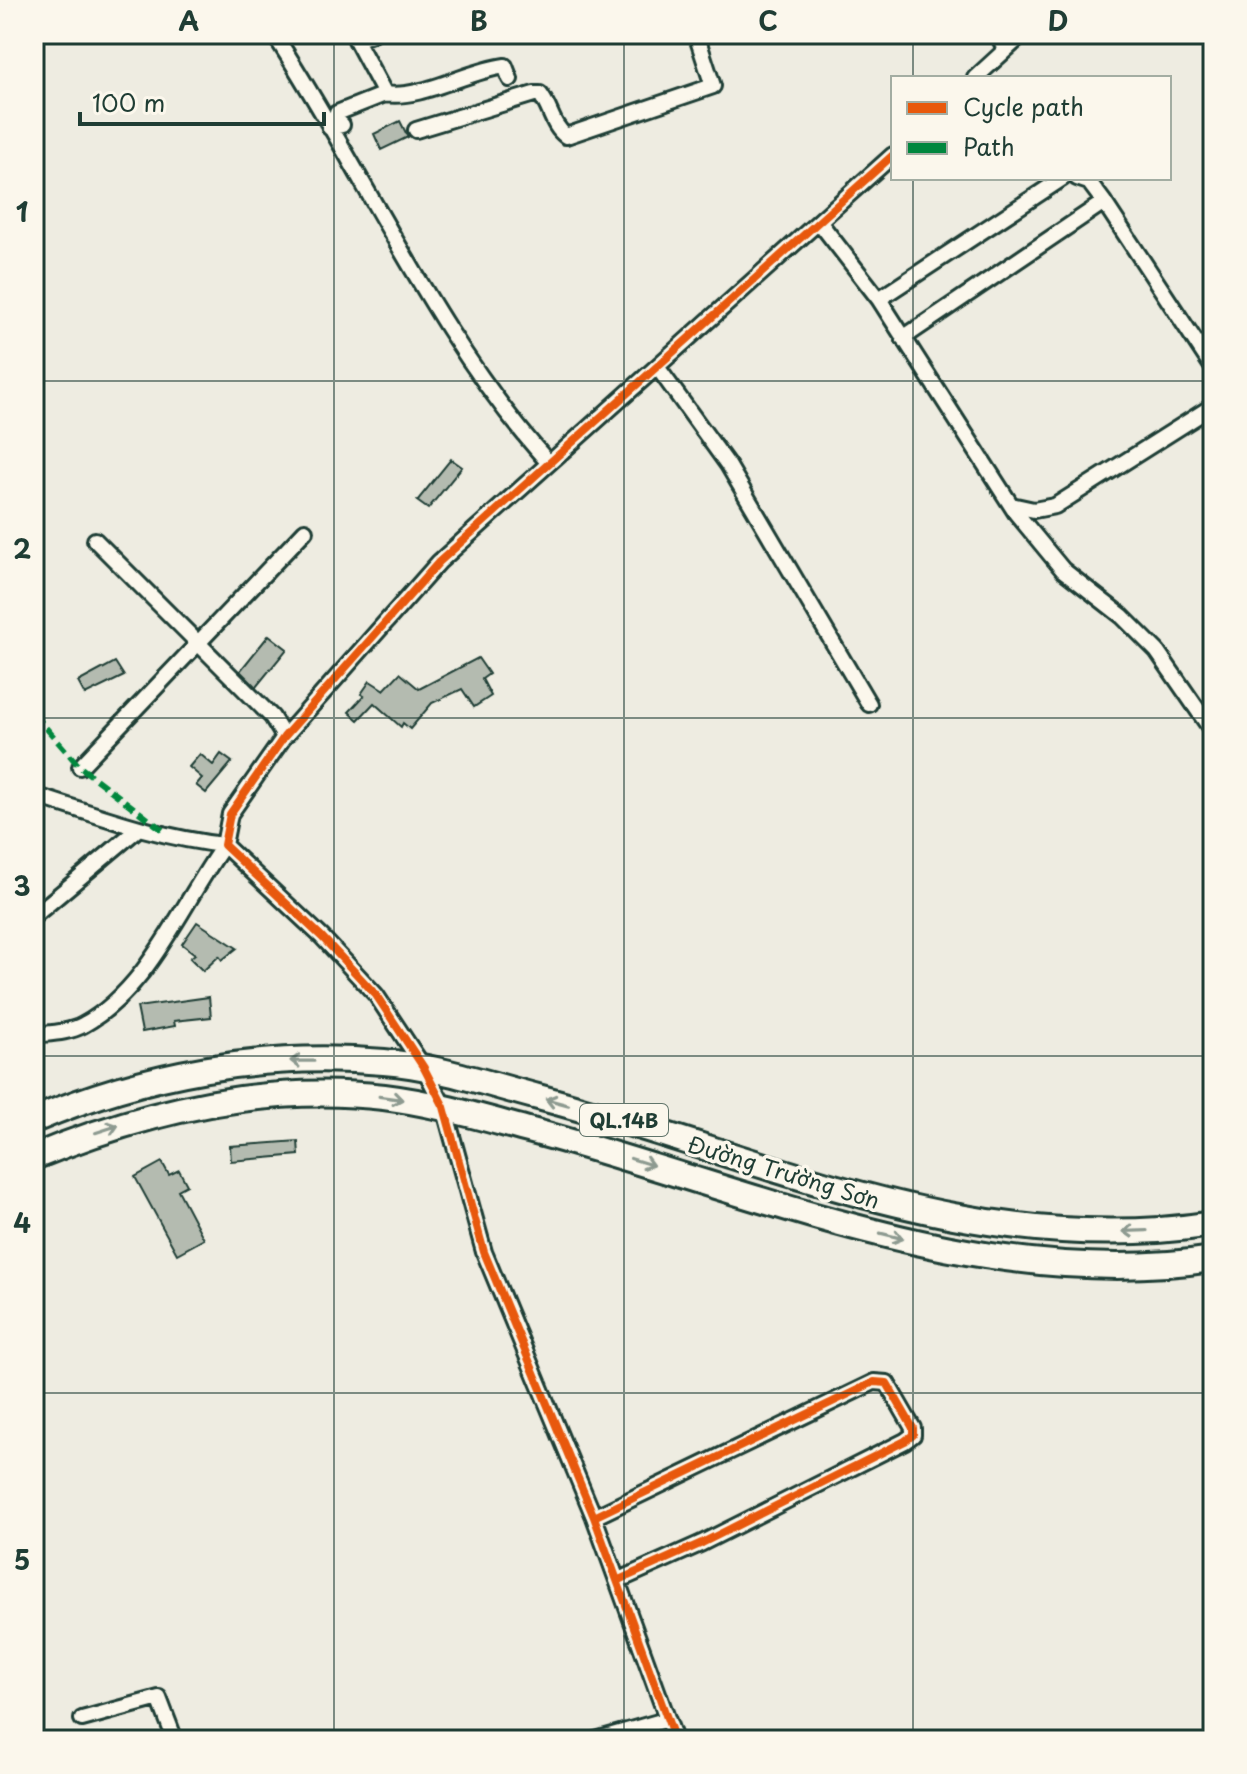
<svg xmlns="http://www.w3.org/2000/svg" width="1247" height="1774" font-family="'Playpen Sans',sans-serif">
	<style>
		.building { fill: #b4bbb0; stroke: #1f3d34; stroke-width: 2 }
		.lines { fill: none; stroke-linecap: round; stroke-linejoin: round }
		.street-casing { stroke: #1f3d34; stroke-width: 20 }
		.highway-casing { stroke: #1f3d34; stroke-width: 30 }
		.street { stroke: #fbf7ec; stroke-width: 14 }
		.highway { stroke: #fbf7ec; stroke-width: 24 }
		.quiet { stroke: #00873e; stroke-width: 6; stroke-dasharray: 12 6; stroke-linecap: butt }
		.cycleway-casing { stroke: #fbf7ec; stroke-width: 13 }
		.cycleway { stroke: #e8590c; stroke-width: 8 }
		.oneway { stroke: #8d9a90 }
		.grid { fill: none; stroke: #1f3d34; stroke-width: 2; stroke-opacity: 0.55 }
		.labels { text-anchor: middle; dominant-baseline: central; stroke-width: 7; stroke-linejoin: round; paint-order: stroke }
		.shield { fill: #fbf7ec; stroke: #61756b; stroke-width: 2 }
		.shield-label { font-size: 20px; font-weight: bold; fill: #1f3d34 }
		.street-label { font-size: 22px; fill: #1f3d34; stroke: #fbf7ec }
		.neatline { fill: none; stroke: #1f3d34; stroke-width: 3 }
		.grid-label { font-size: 26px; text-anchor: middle; font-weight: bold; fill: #1f3d34 }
	</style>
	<rect width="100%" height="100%" fill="#eeece1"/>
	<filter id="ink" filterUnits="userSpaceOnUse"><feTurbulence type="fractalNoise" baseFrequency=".0125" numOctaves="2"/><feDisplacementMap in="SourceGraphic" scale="16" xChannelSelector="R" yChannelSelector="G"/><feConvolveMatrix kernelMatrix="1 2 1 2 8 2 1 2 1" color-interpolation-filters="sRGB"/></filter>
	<g filter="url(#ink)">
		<!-- building -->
		<path class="building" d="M 400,121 L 408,137 L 381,150 L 374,134 Z
			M 451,459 L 462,467 L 428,509 L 417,501 Z
			M 269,635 L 287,649 L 256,687 L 240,671 Z
			M 478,658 L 489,674 L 482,679 L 491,696 L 474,707 L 462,689 L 432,703 L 410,729 L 403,723 L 401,727 L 374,703 L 358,720 L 349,712 L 364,696 L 361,694 L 370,681 L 384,690 L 400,673 L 419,689 Z
			M 115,662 L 124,676 L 85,695 L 78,682 Z
			M 200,754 L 213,765 L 221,754 L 232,762 L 206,793 L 196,785 L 202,778 L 189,767 Z
			M 197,922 L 237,948 L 222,960 L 219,956 L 203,971 L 190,958 L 195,954 L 182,944 Z
			M 209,997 L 211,1017 L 174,1021 L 175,1026 L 142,1032 L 137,1007 Z
			M 298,1141 L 299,1155 L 231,1161 L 230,1146 Z
			M 162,1162 L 169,1175 L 179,1170 L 187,1185 L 178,1190 L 204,1239 L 177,1254 L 135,1177 Z"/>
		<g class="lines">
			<!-- street casing -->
			<g class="street-casing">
				<path id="street" d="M 274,34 C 366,175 435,336 548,462
					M 998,34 L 1005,50
					M 975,78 L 1023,34
					M 385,94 C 420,100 467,71 505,66 L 510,79
					M 330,128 L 342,125 L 336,120 L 337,113 L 385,94 L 356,40 L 372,34
					M 416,130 L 534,94 L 540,94 C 551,108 552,126 566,136 L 713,86 L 696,34
					M 1077,178 L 1089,182 L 1104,202 L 1213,368
					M 820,223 L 879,299 L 1016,513 L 1063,570 L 1122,616 L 1157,651 L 1213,732
					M 879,299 L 1063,178
					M 903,338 L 1104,202
					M 658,368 L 728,465 L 869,704
					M 1011,505 L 1034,510 L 1055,506 L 1213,406
					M 95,540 L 272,717 L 284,737
					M 80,767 L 305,531
					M 34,795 C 97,815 159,838 224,845 C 182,903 149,989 83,1025 C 68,1033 50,1033 34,1035
					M 34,916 L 139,828
					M 594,1517 L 874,1382 L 887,1383 L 913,1428 L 913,1435 L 905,1441 L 702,1543 L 619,1580
					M 82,1719 L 159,1698 L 175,1740
					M 595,1740 L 665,1720
					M 675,1740 L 594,1517 L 484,1252 L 444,1107 L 424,1068 L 376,995 L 322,937 L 224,845 L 230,814 L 284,737 L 439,562 L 893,155"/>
			</g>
			<!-- highway casing -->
			<g class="highway-casing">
				<path id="highway" d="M 34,1120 C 144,1073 265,1051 384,1062 C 437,1066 488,1084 538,1097 C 766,1157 970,1261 1213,1224
					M 34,1157 C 143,1112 265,1083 384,1097 C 434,1103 483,1118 532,1131 C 753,1190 979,1294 1213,1259"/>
			</g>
			<!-- street -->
			<use href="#street" class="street"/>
			<!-- highway -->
			<use href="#highway" class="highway"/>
			<!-- quiet -->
			<path class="quiet" d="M 34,714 L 80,767 L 164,831"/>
			<!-- cycleway casing -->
			<g class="cycleway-casing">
				<path id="cycleway" d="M 594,1517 L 874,1382 L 887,1383 L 913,1428 L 913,1435 L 905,1441 L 702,1543 L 619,1580
					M 675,1740 L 594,1517 L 484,1252 L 444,1107 L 424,1068 L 376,995 L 322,937 L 224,845 L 230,814 L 284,737 L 439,562 L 893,155"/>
			</g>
			<!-- cycleway -->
			<use href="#cycleway" class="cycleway"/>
		</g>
		<!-- one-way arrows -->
		<defs><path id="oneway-shaft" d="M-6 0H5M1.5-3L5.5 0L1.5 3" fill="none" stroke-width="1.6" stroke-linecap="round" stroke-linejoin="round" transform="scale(2)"/></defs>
		<g class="oneway">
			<use href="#oneway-shaft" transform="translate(302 1061) rotate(-179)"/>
			<use href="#oneway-shaft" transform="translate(391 1098) rotate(8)"/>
			<use href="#oneway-shaft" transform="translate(557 1102) rotate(-165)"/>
			<use href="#oneway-shaft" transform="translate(107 1129) rotate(-18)"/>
			<use href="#oneway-shaft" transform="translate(642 1162) rotate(17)"/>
			<use href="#oneway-shaft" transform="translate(1135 1231) rotate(178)"/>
			<use href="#oneway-shaft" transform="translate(892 1236) rotate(14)"/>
		</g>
	</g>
	<!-- grid -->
	<path class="grid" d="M 334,34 L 334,1740M 624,34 L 624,1740M 913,34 L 913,78M 913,178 L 913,1740M 34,381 L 1213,381M 34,718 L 1213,718M 34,1056 L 1213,1056M 34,1393 L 1213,1393"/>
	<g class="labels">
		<!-- shield labels -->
		<rect class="shield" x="580" y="1104" width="88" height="32" rx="6"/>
		<g class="shield-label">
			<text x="624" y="1120">QL.14B</text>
		</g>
		<!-- street labels -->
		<g class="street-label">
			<text transform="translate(784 1171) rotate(17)">Đường Trường Sơn</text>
		</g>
	</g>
	<!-- margin -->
	<rect width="1247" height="1774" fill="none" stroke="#fbf7ec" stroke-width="88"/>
	<!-- legend -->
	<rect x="891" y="76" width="280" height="104" fill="#fbf7ec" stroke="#a3ada2" stroke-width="2"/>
	<rect x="907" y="102" width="40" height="12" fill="#e8590c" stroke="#a3ada2" stroke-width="2"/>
	<text x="963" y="116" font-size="24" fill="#1f3d34">Cycle path</text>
	<rect x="907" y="142" width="40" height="12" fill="#00873e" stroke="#a3ada2" stroke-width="2"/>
	<text x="963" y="156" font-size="24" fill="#1f3d34">Path</text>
	<!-- scale -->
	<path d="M80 112v12h244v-12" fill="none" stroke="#1f3d34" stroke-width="4"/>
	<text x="92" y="112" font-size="24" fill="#1f3d34" stroke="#fbf7ec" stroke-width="6" paint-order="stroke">100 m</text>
	<rect x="44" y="44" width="1159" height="1686" class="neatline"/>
	<g class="grid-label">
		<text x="189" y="31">A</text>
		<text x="479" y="31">B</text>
		<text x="768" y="31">C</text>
		<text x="1058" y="31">D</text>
		<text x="22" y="222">1</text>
		<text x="22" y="559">2</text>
		<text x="22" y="896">3</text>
		<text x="22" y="1233">4</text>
		<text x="22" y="1570">5</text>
	</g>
</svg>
